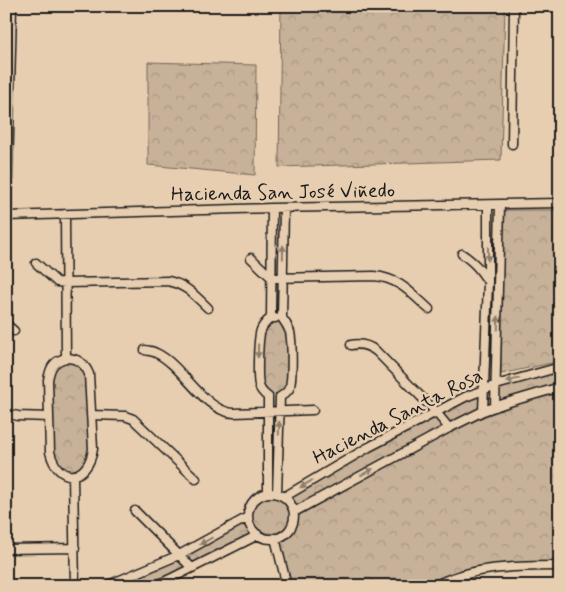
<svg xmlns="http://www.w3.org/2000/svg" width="566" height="592" font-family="Mynerve,sans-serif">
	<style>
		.park { fill: url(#park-crowns); stroke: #72665a }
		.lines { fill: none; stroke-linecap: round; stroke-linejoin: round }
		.minor-casing { stroke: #1c1c1c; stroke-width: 11 }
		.minor { stroke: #e8ceb0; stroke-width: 8 }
		.oneway { fill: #8c7e6d }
		.labels { text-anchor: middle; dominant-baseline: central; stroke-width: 5; stroke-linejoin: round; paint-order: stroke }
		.street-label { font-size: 20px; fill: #1c1c1c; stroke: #e8ceb0 }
	</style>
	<defs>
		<pattern id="park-crowns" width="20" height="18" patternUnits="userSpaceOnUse" patternTransform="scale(1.25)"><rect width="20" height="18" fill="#c7b198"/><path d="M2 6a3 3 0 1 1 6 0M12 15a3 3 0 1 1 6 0" fill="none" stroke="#aa9882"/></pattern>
	</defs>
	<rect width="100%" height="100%" fill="#e8ceb0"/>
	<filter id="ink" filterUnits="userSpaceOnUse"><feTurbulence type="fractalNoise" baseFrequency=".02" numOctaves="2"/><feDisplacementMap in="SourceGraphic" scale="10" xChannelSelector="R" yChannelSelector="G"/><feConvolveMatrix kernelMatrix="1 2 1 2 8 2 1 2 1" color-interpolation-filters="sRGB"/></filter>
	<g filter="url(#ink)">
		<!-- park -->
		<path class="park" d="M 281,6 L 505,6 L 501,160 L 279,167 Z
			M 148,62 L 256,65 L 255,175 L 148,165 Z
			M 503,210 L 560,210 L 560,361 L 501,374 Z
			M 272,320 L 279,320 L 285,324 L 290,336 L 288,389 C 278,396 273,397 263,390 L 260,343 L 262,334 Z
			M 62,361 L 76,361 L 88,374 L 92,450 L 89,461 L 77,472 L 63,471 L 51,452 L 51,371 Z
			M 560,369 L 560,385 L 498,404 L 295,510 L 291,500 L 287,497 L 439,412 L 498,386 Z
			M 560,393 L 560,562 L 523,563 L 474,567 L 430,586 L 289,586 L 281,542 L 291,535 L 298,516 L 458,427 L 524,401 Z
			M251 516a20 20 0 1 1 40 0a20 20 0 1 1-40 0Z
			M 247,520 C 249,526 250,531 256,534 L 192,565 L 182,556 Z
			M 178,558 L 189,568 L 150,586 L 111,586 Z"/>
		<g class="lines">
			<!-- minor casing -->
			<g class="minor-casing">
				<path id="minor" d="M 512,144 L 514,6
					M 65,214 L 66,358
					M 6,216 L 272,208 L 560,203
					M 7,216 L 12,6
					M 462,254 C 475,263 480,269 488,282
					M 251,258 L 272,278 L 374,276 C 399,278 411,293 429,309
					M 36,263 L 57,282 L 66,283 L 168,281 C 187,285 195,296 208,308
					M 271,318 L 272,208
					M 6,324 L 14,331
					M 351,345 C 361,343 368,345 376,351 L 435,411 L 449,428
					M 145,350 C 149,351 153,351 156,353 C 183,365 204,412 234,413 L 313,410
					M 66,358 C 78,358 85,364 89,374 L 93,449 C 88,482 58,485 50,452 L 48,380 C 50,368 53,361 66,358 Z
					M 268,397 C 264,394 260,390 259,385 C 257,376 258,338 261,330 C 263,325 267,321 271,318 L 275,318
					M 280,397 C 283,395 287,392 289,389 C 293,381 292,341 290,332 C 288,327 286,323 282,318 L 284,208
					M 495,407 L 500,205
					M 483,411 L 488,282 L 488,205
					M 6,413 L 18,416 L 49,417
					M 91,415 L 125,416 L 133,419 L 196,479
					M 73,476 L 75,586
					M 268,493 L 268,397
					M248 516a23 23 0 1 1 46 0a23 23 0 1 1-46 0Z
					M 277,494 L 280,397
					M 284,497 L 369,447 L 465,397 L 496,385 L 560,367
					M 135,511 L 192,568
					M 294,512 L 449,428 L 483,411 L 506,403 L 560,387
					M 275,538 L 287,586
					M 6,549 L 75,548
					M 106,586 L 179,555 L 248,517
					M 155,586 L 174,577 L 258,535
					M 434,586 C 472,566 518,566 560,566"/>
			</g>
			<!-- minor -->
			<use href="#minor" class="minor"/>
		</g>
		<!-- one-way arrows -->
		<defs><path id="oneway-solid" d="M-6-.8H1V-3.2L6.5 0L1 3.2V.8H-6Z" transform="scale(1.25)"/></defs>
		<g class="oneway">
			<use href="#oneway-solid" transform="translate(283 252) rotate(-89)"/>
			<use href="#oneway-solid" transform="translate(488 254) rotate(90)"/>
			<use href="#oneway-solid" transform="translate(498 323) rotate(-88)"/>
			<use href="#oneway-solid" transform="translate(258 351) rotate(91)"/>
			<use href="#oneway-solid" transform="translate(513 380) rotate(164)"/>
			<use href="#oneway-solid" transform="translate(279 428) rotate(-88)"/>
			<use href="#oneway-solid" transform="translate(367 472) rotate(-28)"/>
			<use href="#oneway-solid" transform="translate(306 484) rotate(149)"/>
			<use href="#oneway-solid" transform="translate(206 541) rotate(151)"/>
		</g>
	</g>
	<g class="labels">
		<!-- street labels -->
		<g class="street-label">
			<text transform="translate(283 193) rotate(-1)">Hacienda San José Viñedo</text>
			<text transform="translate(398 417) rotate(-27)">Hacienda Santa Rosa</text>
		</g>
	</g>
	<!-- margin -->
	<rect width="566" height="592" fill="none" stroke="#e8ceb0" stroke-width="25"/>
	<rect x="12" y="12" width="541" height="567" fill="none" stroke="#1c1c1c" stroke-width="2" filter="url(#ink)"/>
</svg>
